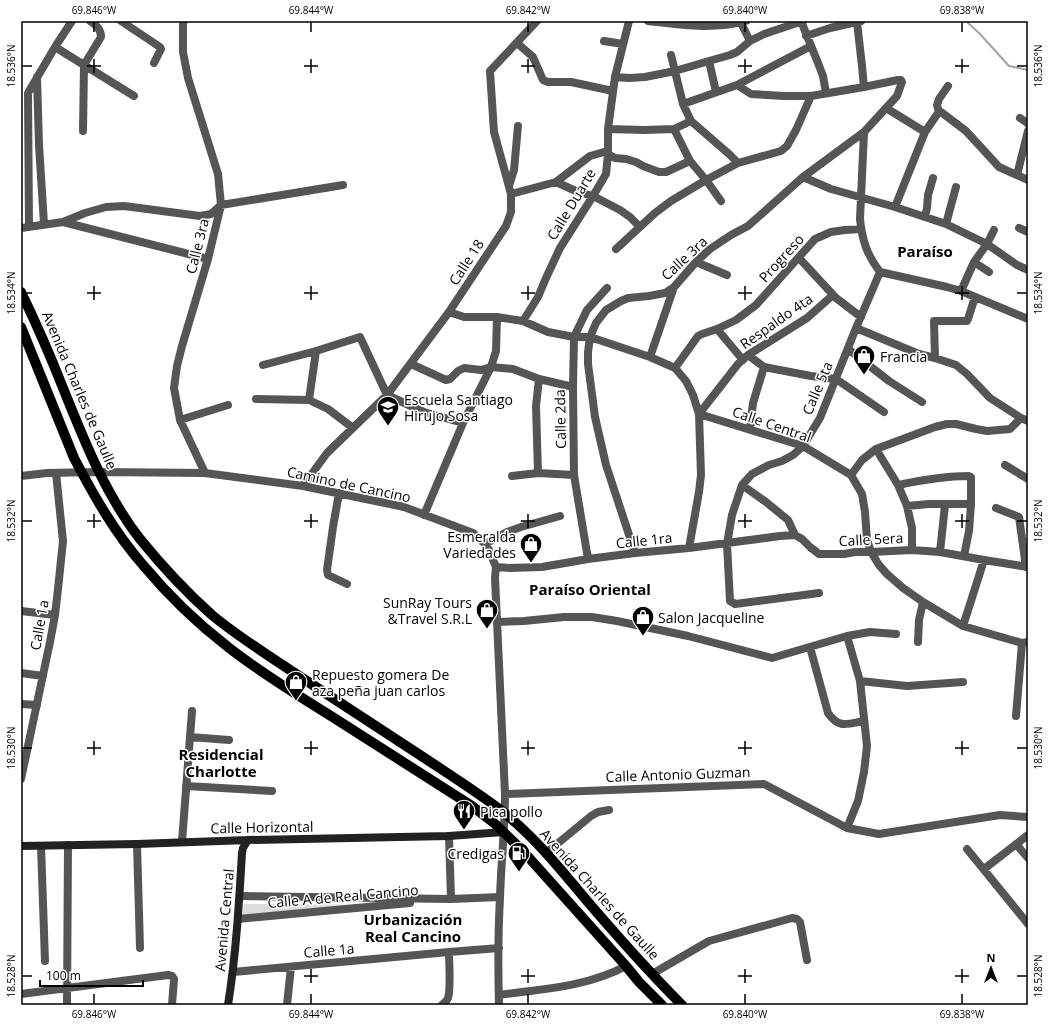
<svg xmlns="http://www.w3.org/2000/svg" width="1049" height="1026" font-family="'Open Sans',sans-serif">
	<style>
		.green { fill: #dcdcdc }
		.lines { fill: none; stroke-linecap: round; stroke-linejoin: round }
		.stream { stroke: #a3a3a3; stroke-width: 2 }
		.street { stroke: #555; stroke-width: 8 }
		.secondary { stroke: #222; stroke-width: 8 }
		.primary { stroke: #000; stroke-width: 10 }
		.ticks { fill: none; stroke: #000; stroke-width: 1.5 }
		.labels { text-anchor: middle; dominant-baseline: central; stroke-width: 3; stroke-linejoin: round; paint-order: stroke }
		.street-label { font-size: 14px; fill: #000; stroke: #fff }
		.poi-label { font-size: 14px; fill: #000; stroke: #fff; text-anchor: start }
		.neighbourhood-label { font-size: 15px; font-weight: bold; fill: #000; stroke: #fff }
		.neatline { fill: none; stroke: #000; stroke-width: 1.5 }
		.ticks-label { font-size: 10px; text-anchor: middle; fill: #000 }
	</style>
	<rect width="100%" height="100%" fill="#fff"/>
	<!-- green -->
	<path class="green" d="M 244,904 L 408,905 L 242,921 Z"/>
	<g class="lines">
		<!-- stream -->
		<path class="stream" d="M 966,21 L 980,34 L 1009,66 L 1028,70"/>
		<!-- street -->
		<path class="street" d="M 121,21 L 160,47 L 161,49 L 154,63
			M 184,21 L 183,24 L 183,52 L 188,78 L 218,174 L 221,205 L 208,259 L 182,346 L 177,366 L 174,388 L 180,420 L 205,473
			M 648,21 C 682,25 713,30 746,21
			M 740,21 L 750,41
			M 801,21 L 818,63 L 823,76 L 826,93
			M 857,22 L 862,66 L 864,87
			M 806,36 L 830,28 L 861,21
			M 604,41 L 623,44
			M 517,43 L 533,57 L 543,80 L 548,82 L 571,82 L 613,91
			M 55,47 L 134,96
			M 671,55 L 683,104 L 691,121 L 729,154 L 738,163
			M 709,61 L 716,92
			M 37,77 L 39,145 L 44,224
			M 615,77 L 629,78 L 645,77 L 675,71 L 709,61 L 730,55 L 737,52 L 750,41 L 764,34 L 803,21
			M 683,104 L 737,85 L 811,46
			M 886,108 L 925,132
			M 939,112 L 937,105 L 939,99 L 948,86
			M 1020,118 L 1026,122 L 1028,124
			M 608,129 L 644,130 L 674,129 L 691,121
			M 674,129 L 690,161 L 706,180 L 721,201
			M 83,131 L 84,65 L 101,37 C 101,29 96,25 90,21
			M 864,132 L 860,219 C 862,240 867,255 880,272 L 947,287 L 961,291 L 1028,319
			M 1017,175 L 1028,131
			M 803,177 L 831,189 L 895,207 L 946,224 L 987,244 L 1017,265 L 1028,270
			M 556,182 L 578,192 L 593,196 L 620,210 L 630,217 L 640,227
			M 509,186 L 514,170 L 518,126
			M 511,194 L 556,182 L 590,156 L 604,152 L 615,158 L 626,159 L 636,162 L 643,166 L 659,172 L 666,172 L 690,161
			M 895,207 L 925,132 L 938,113 L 941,112 L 966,131 L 999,167 L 1028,180
			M 925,217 L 927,208 L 928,195 L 933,178
			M 63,222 L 208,259
			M 946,224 L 956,187
			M 29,227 L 28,93 L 55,47 L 72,21
			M 21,228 L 63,222 L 85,213 L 106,207 L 124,206 L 200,216 L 211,214 L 221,205 L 343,185
			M 1019,228 L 1028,232
			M 616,249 L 655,213 L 671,201 L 706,180 L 738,163 L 781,151 L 787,146 L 796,130 L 811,96
			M 799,258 L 836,298 L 861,317
			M 696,262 L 727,275
			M 974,262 L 989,272
			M 961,291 L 974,262 L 987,244 L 994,230
			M 449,312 L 464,317 L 497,317 L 523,321 L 548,332 L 574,337 L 590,337 L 650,357 L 675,368 L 686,381 L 693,395 L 699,414 L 803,446 L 851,475 L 862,494 L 865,512 L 867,540 L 871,552 L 879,565 L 887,574 L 903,588 L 923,602 L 963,626 L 1022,643 L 1028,642
			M 523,321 L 538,297 L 546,278 L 560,248 L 593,196 L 606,174 L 608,154 L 608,129 L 615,77 L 629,21
			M 856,328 L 919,354 L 935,358 L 956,365 L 967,374 L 990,398 L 1021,418 L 1028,421
			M 717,329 L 743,360
			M 848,349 L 889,381 L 922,402
			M 748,355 L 764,367 L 811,376 L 836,379 L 884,412
			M 650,357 L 674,287
			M 935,358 L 934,321 L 967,321 L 968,319 L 975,297
			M 411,364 L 446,380 L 450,379 L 458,371 L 464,368 L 481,370 L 491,367 L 513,369 L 539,379 L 573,387
			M 263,365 L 316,351 L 360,337 L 387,395 L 424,412 L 463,423
			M 675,368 L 698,336 L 702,334 L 717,329 L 736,320 L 756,305 L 815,239 L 831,232 L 845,230 L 861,229
			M 256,399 L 309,400 L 328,409 L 353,428
			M 309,400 L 316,351
			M 180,420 L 228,405
			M 750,429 L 753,403 L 764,367
			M 876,449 L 898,485 L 907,506 L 912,528 L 912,550
			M 1005,465 L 1028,479
			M 538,473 L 536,406 L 539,379
			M 851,475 L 862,460 L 876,449 L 935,427 L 947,424 L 956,424 L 976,429 L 987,431 L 1010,429 L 1021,418
			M 21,476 L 47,473 L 99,472 L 205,473 L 303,486 L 404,507 L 473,533 L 485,544 L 489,550 L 496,567 L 495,578 L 505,794
			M 512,476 L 538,473 L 574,475
			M 742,485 L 766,502 L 788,520 L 795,535 L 802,539 L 810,547 L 819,554 L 844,554 L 855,552 L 871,552 L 912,550 L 940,552 L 984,560 L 1028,567
			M 898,485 C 922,480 945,476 969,476 L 971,477 L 971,504 L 969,531 L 964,556
			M 303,486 L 327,453 L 387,395 L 449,312 L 506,226 L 511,212 L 511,194 L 494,132 L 490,71 L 537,21
			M 339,493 L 333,527 L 327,570 L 328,575 L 347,584
			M 907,506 L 929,504 L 971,504
			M 996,508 L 1019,517 L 1026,567
			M 424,515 L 463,423 L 491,367 L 496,351 L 497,317
			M 485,544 L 507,532 L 521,527 L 560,516
			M 689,548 L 699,492 L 701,475 L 699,414 L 738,364 L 748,355 L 807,318 L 833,295
			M 940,552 L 945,505
			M 635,553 L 606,465 L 595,417 L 588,364 L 588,352 L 590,337 L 596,323 L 606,310 L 621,301 L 628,298 L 649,296 L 665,293 L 674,287 L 696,262 L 710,249 L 731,235 L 748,226 L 803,177 L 864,132 L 897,96 L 902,82 L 901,80 L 898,80 L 864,87 L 811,96 L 784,96 L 751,94 L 737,85
			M 588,559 L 574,475 L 573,387 L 574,337 L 587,310 L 607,288
			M 496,567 L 510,568 L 542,567 L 588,559 L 635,553 L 689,548 L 780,536 L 795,535
			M 819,593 L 735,604 L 730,601 L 727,544 L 732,515 L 742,485 L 752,474 L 769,465 L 782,461 L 793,455 L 803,446 L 820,418 L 856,328 L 880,272
			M 21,611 L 55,615
			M 497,622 L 524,621 L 564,617 L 592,617 L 617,621 L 688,636 L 772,658 L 847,636 L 870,632 L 896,634
			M 963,626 L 984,560
			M 918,642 L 919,620 L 923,602
			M 810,647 L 828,713 C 839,729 847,724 864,721
			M 21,673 L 43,676
			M 860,681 L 907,686 L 963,682
			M 21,704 L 37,705
			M 1016,716 L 1022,643
			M 190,737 L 229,740
			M 21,779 L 50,642 L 55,615 L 58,589 L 63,541 L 56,473
			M 186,786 L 272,791
			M 847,828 L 858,801 L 864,772 L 867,746 L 860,681 L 847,636
			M 449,836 L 451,899
			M 182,842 L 192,711
			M 137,844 L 140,948
			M 1016,844 L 1028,858
			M 41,846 L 45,961
			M 967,849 L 1028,924
			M 546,853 L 591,816 L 598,812 L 609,810
			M 984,869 L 1028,835
			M 240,896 L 451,899 L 500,897
			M 238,919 L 410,903
			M 233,972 L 449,952 L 499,948
			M 652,974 L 709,941 L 792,918 L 797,919 L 800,922 L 807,960
			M 21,994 L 168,975 L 172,976 L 174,979 L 172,1005
			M 499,995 C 542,989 587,987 626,966
			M 67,1005 L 68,845
			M 287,1005 L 291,967
			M 442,1005 C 444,1003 447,1001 448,998 C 451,990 449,962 449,952
			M 499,1005 C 498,969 498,933 500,898 C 501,863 505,829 505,794 L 764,784 L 847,828 L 879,834 L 1000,815 L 1028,817"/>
		<!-- secondary -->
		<path class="secondary" d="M 21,846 L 137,844 L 248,840 L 449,836 L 504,832
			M 228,1005 C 236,955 239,904 242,853 L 243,848 L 248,840"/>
		<!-- primary -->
		<path class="primary" d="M 21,292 C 36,323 50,355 63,388 C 84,440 105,494 140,539 C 162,566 186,592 212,615 C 236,635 263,652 290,670 C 334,699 379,728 423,757 C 450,775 477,792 502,811 C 535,837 561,870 588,902 C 618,937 649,972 682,1005
			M 21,327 L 74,458 C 94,496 115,533 143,565 C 168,595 197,623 228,647 C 261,673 296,694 331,716 C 378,746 425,776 472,806 L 494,823 L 522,850 L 626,966 L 639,982 L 662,1005"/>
	</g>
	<!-- ticks -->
	<path class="ticks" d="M 94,22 L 94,32M 311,22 L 311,32M 528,22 L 528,32M 745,22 L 745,32M 962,22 L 962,32M 94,59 L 94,73M 311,59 L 311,73M 528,59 L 528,73M 745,59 L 745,73M 962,59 L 962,73M 22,66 L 32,66M 87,66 L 101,66M 304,66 L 318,66M 521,66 L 535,66M 738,66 L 752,66M 955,66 L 969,66M 1017,66 L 1027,66M 94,286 L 94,300M 311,286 L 311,300M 528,286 L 528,300M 745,286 L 745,300M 962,286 L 962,300M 22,293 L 32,293M 87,293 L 101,293M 304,293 L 318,293M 521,293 L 535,293M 738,293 L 752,293M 955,293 L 969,293M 1017,293 L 1027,293M 94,514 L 94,528M 311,514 L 311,528M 528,514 L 528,528M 745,514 L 745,528M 962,514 L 962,528M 22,521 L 32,521M 87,521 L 101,521M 304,521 L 318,521M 521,521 L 535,521M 738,521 L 752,521M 955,521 L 969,521M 1017,521 L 1027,521M 94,741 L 94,755M 311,741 L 311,755M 528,741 L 528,755M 745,741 L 745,755M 962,741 L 962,755M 22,748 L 32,748M 87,748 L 101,748M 304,748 L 318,748M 521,748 L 535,748M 738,748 L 752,748M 955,748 L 969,748M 1017,748 L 1027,748M 311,969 L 311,983M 528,969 L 528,983M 745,969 L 745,983M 962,969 L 962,983M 22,976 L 32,976M 304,976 L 318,976M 521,976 L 535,976M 738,976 L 752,976M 955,976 L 969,976M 1017,976 L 1027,976M 94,994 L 94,1004M 311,994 L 311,1004M 528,994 L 528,1004M 745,994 L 745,1004M 962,994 L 962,1004"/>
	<!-- icons -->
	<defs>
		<g id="shop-pin" transform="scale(1.15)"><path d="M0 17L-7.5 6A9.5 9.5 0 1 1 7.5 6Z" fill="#000" stroke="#fff"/><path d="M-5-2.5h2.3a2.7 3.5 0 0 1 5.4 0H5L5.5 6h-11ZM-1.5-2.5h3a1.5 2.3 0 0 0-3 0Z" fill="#fff"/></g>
		<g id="school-pin" transform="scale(1.15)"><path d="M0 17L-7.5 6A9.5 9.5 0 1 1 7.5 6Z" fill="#000" stroke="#fff"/><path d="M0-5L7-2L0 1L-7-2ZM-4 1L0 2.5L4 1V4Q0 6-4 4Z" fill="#fff"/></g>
		<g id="restaurant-pin" transform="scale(1.15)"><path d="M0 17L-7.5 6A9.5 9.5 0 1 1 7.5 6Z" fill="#000" stroke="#fff"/><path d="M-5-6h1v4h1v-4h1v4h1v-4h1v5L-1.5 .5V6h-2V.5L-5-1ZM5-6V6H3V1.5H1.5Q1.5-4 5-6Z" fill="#fff"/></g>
		<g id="fuel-pin" transform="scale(1.15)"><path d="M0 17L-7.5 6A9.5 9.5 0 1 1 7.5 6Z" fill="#000" stroke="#fff"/><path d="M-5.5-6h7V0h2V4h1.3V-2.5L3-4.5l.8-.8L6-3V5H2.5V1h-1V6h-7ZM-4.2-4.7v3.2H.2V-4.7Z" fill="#fff"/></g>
	</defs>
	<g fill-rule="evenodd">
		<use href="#shop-pin" x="864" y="356"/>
		<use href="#school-pin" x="388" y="407"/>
		<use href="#shop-pin" x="531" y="544"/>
		<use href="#shop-pin" x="487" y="610"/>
		<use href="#shop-pin" x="643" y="617"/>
		<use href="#shop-pin" x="296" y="682"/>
		<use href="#restaurant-pin" x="464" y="811"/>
		<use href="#fuel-pin" x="519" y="853"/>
	</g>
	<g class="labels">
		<!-- street labels -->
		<g class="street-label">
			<text transform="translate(571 204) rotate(-59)">Calle Duarte</text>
			<text transform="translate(197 246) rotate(-76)">Calle 3ra</text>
			<text transform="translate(684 258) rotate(-43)">Calle 3ra</text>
			<text transform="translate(781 258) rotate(-48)">Progreso</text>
			<text transform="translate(466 262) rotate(-57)">Calle 18</text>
			<text transform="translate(776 321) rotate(-35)">Respaldo 4ta</text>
			<text transform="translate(817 388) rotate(-67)">Calle 5ta</text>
			<text transform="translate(80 390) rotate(67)">Avenida Charles de Gaulle</text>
			<text transform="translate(560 419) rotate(-91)">Calle 2da</text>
			<text transform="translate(772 424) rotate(19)">Calle Central</text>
			<text transform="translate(349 484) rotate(12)">Camino de Cancino</text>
			<text transform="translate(871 539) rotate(-3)">Calle 5era</text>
			<text transform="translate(644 540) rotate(-6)">Calle 1ra</text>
			<text transform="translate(39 625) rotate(-80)">Calle 1a</text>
			<text transform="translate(678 774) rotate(-2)">Calle Antonio Guzman</text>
			<text transform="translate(262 827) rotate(-1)">Calle Horizontal</text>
			<text transform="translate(600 894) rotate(48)">Avenida Charles de Gaulle</text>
			<text transform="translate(343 896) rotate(-5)">Calle A de Real Cancino</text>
			<text transform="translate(224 920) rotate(-85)">Avenida Central</text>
			<text transform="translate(329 950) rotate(-5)">Calle 1a</text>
		</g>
		<!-- poi labels -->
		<g class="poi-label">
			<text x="880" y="356">Francia</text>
			<text x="404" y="399">Escuela Santiago<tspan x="404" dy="16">Hirujo Sosa</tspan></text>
			<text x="516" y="536" text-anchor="end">Esmeralda<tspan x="516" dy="16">Variedades</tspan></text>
			<text x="472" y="602" text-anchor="end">SunRay Tours<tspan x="472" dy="16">&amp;Travel S.R.L</tspan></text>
			<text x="658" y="617">Salon Jacqueline</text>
			<text x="312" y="674">Repuesto gomera De<tspan x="312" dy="16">aza peña juan carlos</tspan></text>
			<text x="480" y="811">Pica pollo</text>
			<text x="504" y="853" text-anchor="end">Credigas</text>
		</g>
		<!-- neighbourhood labels -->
		<g class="neighbourhood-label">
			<text x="925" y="251">Paraíso</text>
			<text x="590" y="589">Paraíso Oriental</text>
			<text x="221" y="754">Residencial<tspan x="221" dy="17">Charlotte</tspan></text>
			<text x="413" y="919">Urbanización<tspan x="413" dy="17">Real Cancino</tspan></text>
		</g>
	</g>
	<!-- border -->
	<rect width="1049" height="1026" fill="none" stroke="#ffffff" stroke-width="44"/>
	<!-- north arrow -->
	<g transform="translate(991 968)" stroke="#ffffff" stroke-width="3" paint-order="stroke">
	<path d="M0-3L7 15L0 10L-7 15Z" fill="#000000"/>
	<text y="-6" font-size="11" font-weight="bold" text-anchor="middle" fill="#000000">N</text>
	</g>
	<!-- scale -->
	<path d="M40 980v6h103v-6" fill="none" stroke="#000000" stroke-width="2"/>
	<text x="46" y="980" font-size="12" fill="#000000" stroke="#ffffff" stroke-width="3" paint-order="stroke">100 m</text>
	<rect x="22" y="22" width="1005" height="982" class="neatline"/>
	<g class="ticks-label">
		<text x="94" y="14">69.846°W</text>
		<text x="311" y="14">69.844°W</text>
		<text x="528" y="14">69.842°W</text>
		<text x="745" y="14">69.840°W</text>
		<text x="962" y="14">69.838°W</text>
		<text transform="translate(11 66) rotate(-90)" y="4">18.536°N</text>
		<text transform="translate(1038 66) rotate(-90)" y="4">18.536°N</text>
		<text transform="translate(11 293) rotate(-90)" y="4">18.534°N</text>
		<text transform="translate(1038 293) rotate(-90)" y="4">18.534°N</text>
		<text transform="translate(11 521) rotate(-90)" y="4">18.532°N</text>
		<text transform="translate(1038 521) rotate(-90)" y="4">18.532°N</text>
		<text transform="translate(11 748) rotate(-90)" y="4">18.530°N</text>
		<text transform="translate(1038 748) rotate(-90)" y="4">18.530°N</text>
		<text transform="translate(11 976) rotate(-90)" y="4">18.528°N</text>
		<text transform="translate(1038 976) rotate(-90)" y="4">18.528°N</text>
		<text x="94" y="1018">69.846°W</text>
		<text x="311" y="1018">69.844°W</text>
		<text x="528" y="1018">69.842°W</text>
		<text x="745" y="1018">69.840°W</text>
		<text x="962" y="1018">69.838°W</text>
	</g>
</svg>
